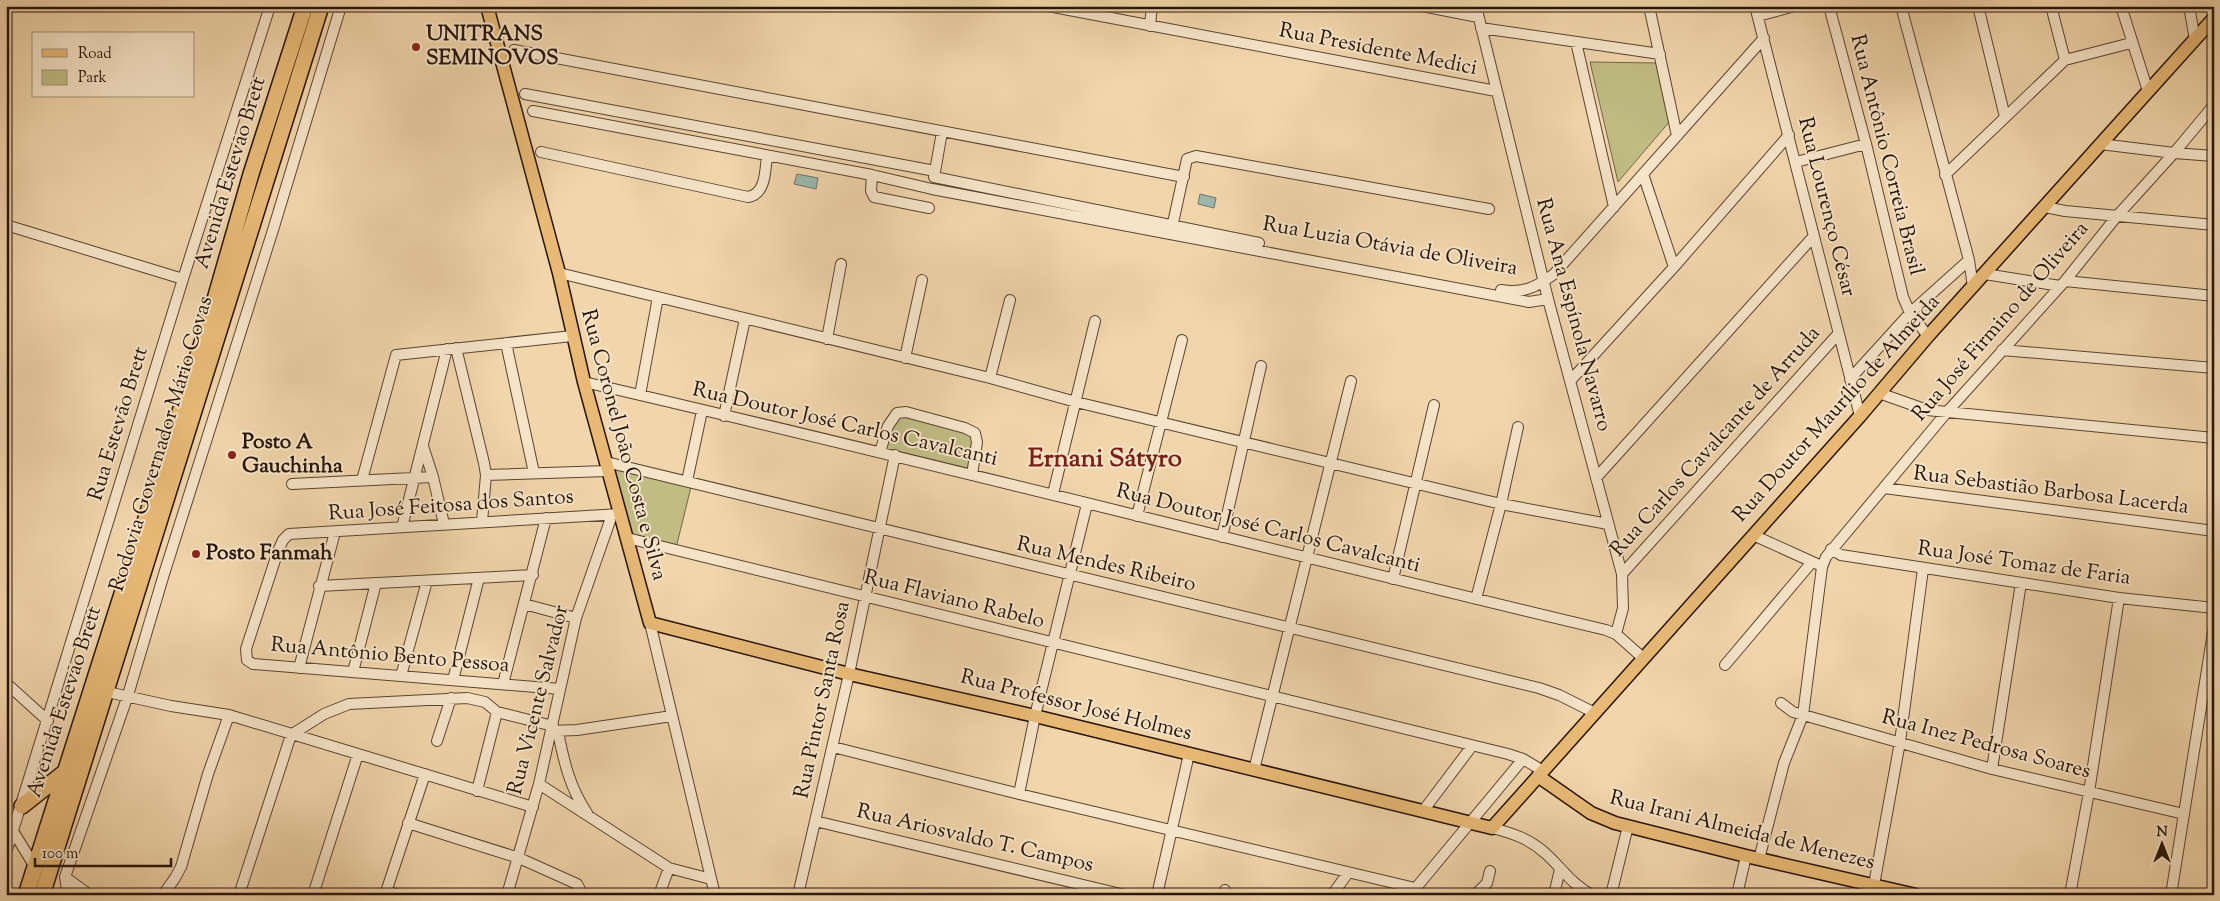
<svg xmlns="http://www.w3.org/2000/svg" width="2220" height="901" font-family="'Sorts Mill Goudy',serif">
	<style>
		.green { fill: #c0bc84; stroke: #746846 }
		.water { fill: #9bb8ae; stroke: #6d766c }
		.lines { fill: none; stroke-linecap: round; stroke-linejoin: round }
		.minor-casing { stroke: #5a4432; stroke-width: 12 }
		.major-casing { stroke: #271409; stroke-width: 15 }
		.highway-casing { stroke: #271409; stroke-width: 18 }
		.minor { stroke: #f6e4c8; stroke-width: 10 }
		.major { stroke: #e8ba76; stroke-width: 12 }
		.highway { stroke: #e8ba76; stroke-width: 15 }
		.poi-dot { fill: #8f2418; stroke: #f6e4c8; stroke-width: 2 }
		.labels { text-anchor: middle; dominant-baseline: central; stroke-width: 4; stroke-linejoin: round; paint-order: stroke }
		.poi-label { font-size: 21px; font-weight: bold; fill: #271409; stroke: #f6e4c8; text-anchor: start }
		.street-label { font-size: 21px; fill: #271409; stroke: #f6e4c8 }
		.district-label { font-size: 26px; font-weight: bold; fill: #7a1f14; stroke: #f6e4c8 }
	</style>
	<rect width="100%" height="100%" fill="#f1d5ab"/>
	<filter id="stains"><feTurbulence type="fractalNoise" baseFrequency=".004" numOctaves="4"/><feColorMatrix values="0 0 0 0 .2 0 0 0 0 .09 0 0 0 0 .02 0 0 0 .5 -.17"/></filter>
	<radialGradient id="worn" r=".72"><stop offset=".6" stop-color="#630" stop-opacity="0"/><stop offset="1" stop-color="#630" stop-opacity=".3"/></radialGradient>
	<!-- green -->
	<path class="green" d="M 1590,62 L 1657,63 L 1670,121 L 1618,182 Z
		M 898,415 L 962,430 L 972,438 L 970,473 L 884,449 Z
		M 617,470 L 691,487 L 676,548 L 630,536 L 614,472 Z"/>
	<!-- water -->
	<path class="water" d="M 797,174 L 818,178 L 816,189 L 794,184 Z
		M 1200,194 L 1216,198 L 1214,208 L 1198,204 Z"/>
	<g class="lines">
		<!-- minor casing -->
		<g class="minor-casing">
			<path id="minor" d="M 1048,6 L 1496,91
				M 1422,6 L 1478,17
				M 1476,6 L 1548,299 L 1622,574 L 1623,608 L 1616,634
				M 1649,6 L 1677,136
				M 1755,6 L 1860,416
				M 1829,6 L 1866,144 L 1903,297 L 1910,313 L 1928,336
				M 1901,6 L 1969,260 L 1973,287
				M 1978,6 L 2005,117
				M 2051,6 L 2065,60
				M 2121,6 L 2148,91
				M 2189,6 L 2195,40
				M 1758,16 L 1795,6
				M 1150,26 L 1152,6
				M 1481,28 L 1660,54
				M 1576,42 L 1614,207
				M 514,50 L 1184,177
				M 525,94 L 935,171
				M 533,111 L 872,175 L 932,189 L 1529,302 L 1548,299
				M 2100,144 L 2174,153 L 2214,156
				M 541,152 L 748,197 C 766,194 765,171 767,156
				M 1796,162 L 1866,144
				M 1643,174 L 1674,267
				M 872,175 L 871,191 L 874,197 L 929,208
				M 1945,175 L 2065,60 L 2131,43
				M 934,177 L 1259,243
				M 934,177 L 942,132
				M 2045,207 L 2065,211 L 2214,225
				M 6,225 L 183,279
				M 1171,232 L 1187,159 L 1196,156 L 1489,209
				M 559,273 L 990,378 L 1076,402 L 1501,504 L 1608,524
				M 1985,274 L 2060,286
				M 2065,281 L 2214,296
				M 1501,290 C 1522,294 1537,287 1554,274 L 1764,38
				M 827,339 L 841,264
				M 506,343 L 534,473
				M 456,348 L 484,463 L 486,475 L 482,522
				M 2002,350 L 2214,368
				M 905,358 L 922,280
				M 990,378 L 1010,300
				M 1850,379 L 1910,313 L 1969,260
				M 1571,380 L 1674,267 L 1789,135
				M 584,382 C 926,461 1265,549 1606,630 L 1616,634 L 1643,658
				M 1879,393 L 1927,410 L 2214,438
				M 640,395 L 658,297
				M 724,416 L 745,319
				M 423,446 L 433,477 L 444,524
				M 880,452 L 888,426 L 897,413 L 906,412 L 965,428 L 975,433 L 977,442 L 972,475
				M 606,462 L 1539,688 L 1559,695 L 1595,713
				M 486,475 L 608,471
				M 1596,478 L 1813,237
				M 362,480 L 396,355 L 572,336
				M 687,481 L 702,411
				M 292,484 L 433,477
				M 1884,488 L 2214,531
				M 1053,494 L 1095,321
				M 1137,516 L 1182,340
				M 402,527 L 447,349
				M 1753,535 L 1817,564
				M 1222,537 L 1261,366
				M 627,538 L 1508,754 L 1523,759 L 1543,771
				M 1831,549 L 1841,555 L 2119,598 L 2214,608
				M 1622,574 L 1838,334
				M 1393,579 L 1434,405
				M 319,586 L 533,575
				M 1476,599 L 1501,504 L 1518,427
				M 524,604 L 576,618
				M 650,623 L 715,895
				M 1725,665 L 1812,562
				M 299,668 L 335,532
				M 353,672 L 376,583
				M 401,676 L 427,581
				M 453,680 L 479,578
				M 6,683 L 48,721
				M 503,684 L 546,518
				M 560,689 L 253,664 L 247,660 L 246,649 L 278,551 L 283,540 L 289,534 L 620,514
				M 107,692 L 171,706 L 229,715 L 533,807
				M 1781,703 L 1793,712 L 1992,769 L 2184,814
				M 551,731 L 577,730 L 672,716
				M 558,732 C 564,762 570,788 587,813
				M 437,741 L 451,698
				M 833,747 L 1019,794 L 1415,888
				M 1992,769 L 2021,583
				M 1254,770 L 1351,381
				M 539,784 L 669,868 L 711,879
				M 477,791 L 497,712
				M 1019,794 L 1035,716 L 1087,504
				M 1423,811 L 1472,746
				M 815,821 L 1125,895
				M 408,823 L 519,858 L 577,884 L 583,895
				M 6,825 L 13,831 L 35,867
				M 1492,828 C 1512,833 1530,839 1545,853 C 1561,867 1572,885 1592,895
				M 6,853 L 183,279 L 270,6
				M 1759,859 L 1784,763 L 1803,715 L 1822,567 L 1826,557 L 1947,412 L 2065,281 L 2117,216 L 2174,153 L 2214,105
				M 65,877 L 128,695 L 164,574 L 273,230 L 341,6
				M 65,877 L 90,895
				M 65,877 L 68,895
				M 1874,885 L 1900,742 L 1923,569
				M 386,891 L 399,895
				M 163,895 L 175,878 L 181,867 L 208,774 L 229,715
				M 239,895 L 291,735 L 324,714 L 349,704 L 467,698 L 485,702 L 497,712 L 553,726
				M 313,895 L 358,754
				M 385,895 L 425,774
				M 507,895 L 539,784 L 576,618 L 612,515
				M 659,895 L 669,868
				M 798,895 L 849,674 L 895,455
				M 1157,895 L 1189,754
				M 1224,895 L 1225,890
				M 1332,895 L 1348,873
				M 1410,895 L 1523,759
				M 1475,895 L 1487,883 L 1490,871
				M 1554,895 L 1560,869
				M 1611,895 L 1628,826
				M 1737,895 L 1746,856
				M 2070,895 L 2089,792 L 2119,598
				M 2171,895 L 2214,626"/>
		</g>
		<!-- major casing -->
		<g class="major-casing">
			<path id="major" d="M 487,6 L 559,273 L 584,382 L 650,623 L 849,674 L 1035,716 L 1492,828 L 1860,416 L 1928,336 L 2214,18
				M 1538,776 L 1591,813 L 1615,823 L 1746,856 L 1916,895"/>
		</g>
		<!-- highway casing -->
		<g class="highway-casing">
			<path id="highway" d="M 22,806 L 65,772
				M 26,895 L 207,327 L 251,174 L 305,6
				M 42,895 L 321,6"/>
		</g>
		<!-- minor -->
		<use href="#minor" class="minor"/>
		<!-- major -->
		<use href="#major" class="major"/>
		<!-- highway -->
		<use href="#highway" class="highway"/>
	</g>
	<!-- markers -->
	<g class="poi-dot">
		<circle cx="416" cy="47" r="5"/>
		<circle cx="232" cy="455" r="5"/>
		<circle cx="196" cy="554" r="5"/>
	</g>
	<g class="labels">
		<!-- poi labels -->
		<g class="poi-label">
			<text x="426" y="35">UNITRANS<tspan x="426" dy="24">SEMINOVOS</tspan></text>
			<text x="242" y="443">Posto A<tspan x="242" dy="24">Gauchinha</tspan></text>
			<text x="206" y="554">Posto Fanmah</text>
		</g>
		<!-- street labels -->
		<g class="street-label">
			<text transform="translate(1378 50) rotate(11)">Rua Presidente Medici</text>
			<text transform="translate(1886 155) rotate(76)">Rua Antônio Correia Brasil</text>
			<text transform="translate(231 173) rotate(-73)">Avenida Estevāo Brett</text>
			<text transform="translate(1826 207) rotate(76)">Rua Lourenço César</text>
			<text transform="translate(1390 247) rotate(10)">Rua Luzia Otávia de Oliveira</text>
			<text transform="translate(1573 315) rotate(75)">Rua Ana Espínola Navarro</text>
			<text transform="translate(2001 322) rotate(-49)">Rua José Firmino de Oliveira</text>
			<text transform="translate(1837 409) rotate(-48)">Rua Doutor Maurílio de Almeida</text>
			<text transform="translate(119 424) rotate(-73)">Rua Estevão Brett</text>
			<text transform="translate(845 425) rotate(13)">Rua Doutor José Carlos Cavalcanti</text>
			<text transform="translate(1716 442) rotate(-48)">Rua Carlos Cavalcante de Arruda</text>
			<text transform="translate(162 444) rotate(-73)">Rodovia Governador Mário Covas</text>
			<text transform="translate(623 445) rotate(75)">Rua Coronel João Costa e Silva</text>
			<text transform="translate(2051 491) rotate(7)">Rua Sebastião Barbosa Lacerda</text>
			<text transform="translate(451 506) rotate(-4)">Rua José Feitosa dos Santos</text>
			<text transform="translate(1268 529) rotate(14)">Rua Doutor José Carlos Cavalcanti</text>
			<text transform="translate(2024 564) rotate(8)">Rua José Tomaz de Faria</text>
			<text transform="translate(1106 565) rotate(13)">Rua Mendes Ribeiro</text>
			<text transform="translate(954 600) rotate(14)">Rua Flaviano Rabelo</text>
			<text transform="translate(390 656) rotate(5)">Rua Antônio Bento Pessoa</text>
			<text transform="translate(539 700) rotate(-76)">Rua Vicente Salvador</text>
			<text transform="translate(823 700) rotate(-78)">Rua Pintor Santa Rosa</text>
			<text transform="translate(65 702) rotate(-72)">Avenida Estevāo Brett</text>
			<text transform="translate(1076 706) rotate(14)">Rua Professor José Holmes</text>
			<text transform="translate(1986 745) rotate(15)">Rua Inez Pedrosa Soares</text>
			<text transform="translate(1742 831) rotate(14)">Rua Irani Almeida de Menezes</text>
			<text transform="translate(975 839) rotate(13)">Rua Ariosvaldo T. Campos</text>
		</g>
		<!-- district labels -->
		<g class="district-label">
			<text x="1105" y="459">Ernani Sátyro</text>
		</g>
	</g>
	<!-- margin -->
	<rect width="2220" height="901" fill="none" stroke="#f1d5ab" stroke-width="25"/>
	<rect x="8" y="8" width="2205" height="886" fill="none" stroke="#271409" stroke-width="2.5"/>
	<rect x="12" y="12" width="2195" height="876" fill="none" stroke="#271409"/>
	<!-- legend -->
	<rect x="32" y="32" width="162" height="65" fill="#f6e4c8" stroke="#a3917c"/>
	<rect x="42" y="49" width="25" height="8" fill="#e8ba76" stroke="#a3917c"/>
	<text x="78" y="58" font-size="15" fill="#271409">Road</text>
	<rect x="42" y="70" width="25" height="15" fill="#c0bc84" stroke="#a3917c"/>
	<text x="78" y="82" font-size="15" fill="#271409">Park</text>
	<!-- north arrow -->
	<g transform="translate(2162 844)" stroke="#f6e4c8" stroke-width="4" paint-order="stroke">
	<path d="M0-4L9 19L0 12L-9 19Z" fill="#271409"/>
	<text y="-8" font-size="14" font-weight="bold" text-anchor="middle" fill="#271409">N</text>
	</g>
	<!-- scale -->
	<path d="M35 858v8h136v-8" fill="none" stroke="#271409" stroke-width="2.5"/>
	<text x="42" y="858" font-size="15" fill="#271409" stroke="#f6e4c8" stroke-width="4" paint-order="stroke">100 m</text>
	<rect width="100%" height="100%" filter="url(#stains)"/>
	<rect width="100%" height="100%" fill="url(#worn)"/>
</svg>
